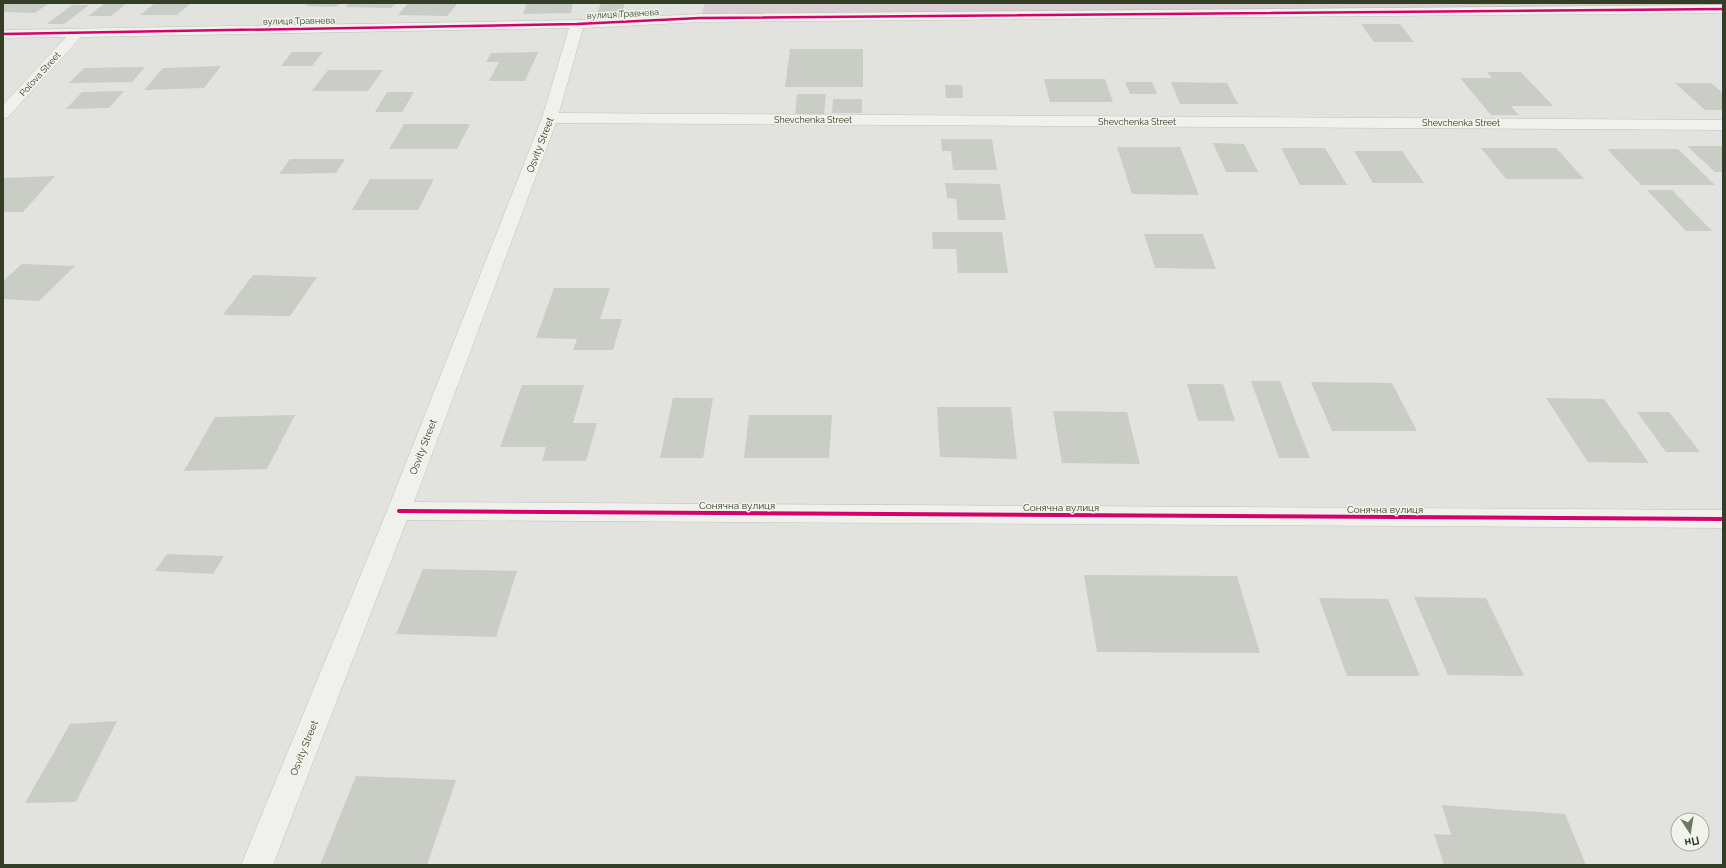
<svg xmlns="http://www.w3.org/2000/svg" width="1726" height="868" font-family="Raleway,sans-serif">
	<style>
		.green { fill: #d9ced1 }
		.building { fill: #caccc6 }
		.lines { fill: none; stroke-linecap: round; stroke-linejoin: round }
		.street-casing { stroke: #c0c1bc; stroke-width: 1 }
		.street { fill: #f0f1ed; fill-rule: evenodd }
		.cycleway-far1-casing { stroke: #f1f4eb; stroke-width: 4 }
		.cycleway-casing { stroke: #f1f4eb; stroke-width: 6 }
		.cycleway-far1 { stroke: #d6006c; stroke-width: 2.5 }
		.cycleway { stroke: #d6006c; stroke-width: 4 }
		.labels { text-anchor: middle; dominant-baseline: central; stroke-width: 3; stroke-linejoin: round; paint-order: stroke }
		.far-street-label { font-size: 9px; fill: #343d25; stroke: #f1f4eb }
		.street-label { font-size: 10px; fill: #343d25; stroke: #f1f4eb }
	</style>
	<rect width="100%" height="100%" fill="#e2e3de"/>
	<!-- green -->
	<path class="green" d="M 705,3 L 1723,3 L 1723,9 L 700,18 Z"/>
	<!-- building -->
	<path class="building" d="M 7,3 L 49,3 L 35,13 L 3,12 L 3,5 Z
		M 105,3 L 127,3 L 111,16 L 88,16 Z
		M 155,3 L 191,3 L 177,15 L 140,15 Z
		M 309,3 L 340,3 L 336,7 L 305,6 Z
		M 349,3 L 396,3 L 391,8 L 345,7 Z
		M 408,3 L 458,3 L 447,16 L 398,15 Z
		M 527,3 L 573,3 L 571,13 L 523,14 Z
		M 601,3 L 625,3 L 620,17 L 595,17 Z
		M 72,5 L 89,5 L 64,24 L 47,24 Z
		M 1361,24 L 1400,24 L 1414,42 L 1374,42 Z
		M 790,49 L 863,49 L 863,87 L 785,87 Z
		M 292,52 L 323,52 L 312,66 L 281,66 Z
		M 538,52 L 525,81 L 489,81 L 499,62 L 486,62 L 491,53 Z
		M 221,66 L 204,88 L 144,90 L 163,68 Z
		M 145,67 L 132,82 L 69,83 L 84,68 Z
		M 328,70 L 383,70 L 368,91 L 312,91 Z
		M 1487,72 L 1521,72 L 1553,106 L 1511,106 L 1519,115 L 1491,115 L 1460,78 L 1492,78 Z
		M 1044,79 L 1105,79 L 1113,102 L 1050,102 Z
		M 1125,82 L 1152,82 L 1157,94 L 1130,94 Z
		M 1171,82 L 1227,83 L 1238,104 L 1180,104 Z
		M 1675,83 L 1711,83 L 1723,93 L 1723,110 L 1705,110 Z
		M 945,85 L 962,85 L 963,98 L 946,98 Z
		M 124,91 L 109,108 L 66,109 L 82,92 Z
		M 387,92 L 414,92 L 402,112 L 375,112 Z
		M 797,94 L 826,94 L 824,115 L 795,115 Z
		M 833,99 L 862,99 L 862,113 L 832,113 Z
		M 404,124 L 470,124 L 457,149 L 389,149 Z
		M 941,139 L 992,139 L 997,170 L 953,170 L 951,151 L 942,151 Z
		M 1213,143 L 1244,144 L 1258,172 L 1226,172 Z
		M 1687,146 L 1723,146 L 1723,172 L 1715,172 Z
		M 1117,147 L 1180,147 L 1199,195 L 1132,194 Z
		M 1281,148 L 1325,148 L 1347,185 L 1300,185 Z
		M 1481,148 L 1556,148 L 1584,179 L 1506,179 Z
		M 1607,149 L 1678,149 L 1715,185 L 1641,185 Z
		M 1354,151 L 1402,151 L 1424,183 L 1373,183 Z
		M 290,159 L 345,159 L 336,173 L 279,174 Z
		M 55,176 L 23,212 L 3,212 L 3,178 Z
		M 370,179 L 434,179 L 418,210 L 352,210 Z
		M 945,183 L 1000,184 L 1006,220 L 958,220 L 956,199 L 947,198 Z
		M 1647,190 L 1672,190 L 1712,231 L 1686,231 Z
		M 932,232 L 1002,232 L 1008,273 L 958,273 L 956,249 L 933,249 Z
		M 1144,234 L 1203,234 L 1216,269 L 1155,268 Z
		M 22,264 L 75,266 L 39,301 L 3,299 L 3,281 Z
		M 253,275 L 317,277 L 290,316 L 223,315 Z
		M 554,288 L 610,288 L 600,319 L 622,319 L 613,350 L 573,350 L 577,339 L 536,338 Z
		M 1251,381 L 1280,381 L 1310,458 L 1279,458 Z
		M 1311,382 L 1392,383 L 1417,431 L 1332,431 Z
		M 1187,384 L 1223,384 L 1235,421 L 1198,421 Z
		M 522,385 L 584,385 L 573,423 L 597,423 L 586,461 L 542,461 L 546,447 L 500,447 Z
		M 673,398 L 713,398 L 703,458 L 660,458 Z
		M 1546,398 L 1604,399 L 1649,463 L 1588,462 Z
		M 937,407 L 1011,407 L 1017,459 L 940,457 Z
		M 1053,411 L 1127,412 L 1140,464 L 1062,463 Z
		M 1637,412 L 1669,412 L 1700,452 L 1666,452 Z
		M 295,415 L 267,469 L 184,471 L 215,417 Z
		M 749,415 L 832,415 L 829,458 L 744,458 Z
		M 167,554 L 224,556 L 213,574 L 155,571 Z
		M 423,569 L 517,571 L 496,637 L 396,634 Z
		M 1084,575 L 1237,576 L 1260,653 L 1097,652 Z
		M 1414,597 L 1486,598 L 1524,676 L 1448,675 Z
		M 1319,598 L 1388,599 L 1420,676 L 1347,676 Z
		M 117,721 L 76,802 L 25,803 L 70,724 Z
		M 356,776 L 456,780 L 427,865 L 320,865 Z
		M 1442,805 L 1565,814 L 1586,865 L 1444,865 L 1434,834 L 1451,835 Z"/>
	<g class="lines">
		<!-- street casing -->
		<g class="street-casing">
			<path id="street" d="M 1723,5 L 1723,13 L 700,22 L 583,28 L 559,113 L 1723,120 L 1723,130 L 556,123 L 414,502 L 1723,510 L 1723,528 L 407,520 L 273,865 L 241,865 L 387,511 L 542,118 L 569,28 L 81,37 L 8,117 L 3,119 L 3,105 L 66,37 L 3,38 L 3,30 L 577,20 L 700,14 Z"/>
		</g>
		<!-- street -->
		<use href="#street" class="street"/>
		<!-- cycleway-far1 casing -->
		<g class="cycleway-far1-casing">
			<path id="cycleway-far1" d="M 3,34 L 577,24 L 700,18 L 1723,9"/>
		</g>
		<!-- cycleway casing -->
		<g class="cycleway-casing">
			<path id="cycleway" d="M 399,511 L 1723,519"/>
		</g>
		<!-- cycleway-far1 -->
		<use href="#cycleway-far1" class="cycleway-far1"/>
		<!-- cycleway -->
		<use href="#cycleway" class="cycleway"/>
	</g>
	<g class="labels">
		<!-- far-street labels -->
		<g class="far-street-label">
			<text transform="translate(623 14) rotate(-3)">вулиця Травнева</text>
			<text transform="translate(299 21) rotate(-1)">вулиця Травнева</text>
			<text transform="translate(40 74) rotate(-48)">Pol’ova Street</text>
			<text x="813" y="120">Shevchenka Street</text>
			<text x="1137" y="122">Shevchenka Street</text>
			<text x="1461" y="123">Shevchenka Street</text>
		</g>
		<!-- street labels -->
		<g class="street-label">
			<text transform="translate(540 145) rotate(-69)">Osvity Street</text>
			<text transform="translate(423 447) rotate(-69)">Osvity Street</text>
			<text x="737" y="505">Сонячна вулиця</text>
			<text x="1061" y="507">Сонячна вулиця</text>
			<text x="1385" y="509">Сонячна вулиця</text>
			<text transform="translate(304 748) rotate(-68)">Osvity Street</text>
		</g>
	</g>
	<!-- border -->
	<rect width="1726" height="868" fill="none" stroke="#343d25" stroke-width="8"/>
	<!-- north arrow -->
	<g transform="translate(1690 832) rotate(168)"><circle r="19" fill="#f1f4eb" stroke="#a5ab9c"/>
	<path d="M0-3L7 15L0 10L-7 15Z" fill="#717766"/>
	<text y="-6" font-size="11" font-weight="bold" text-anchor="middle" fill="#343d25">Пн</text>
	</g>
</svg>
